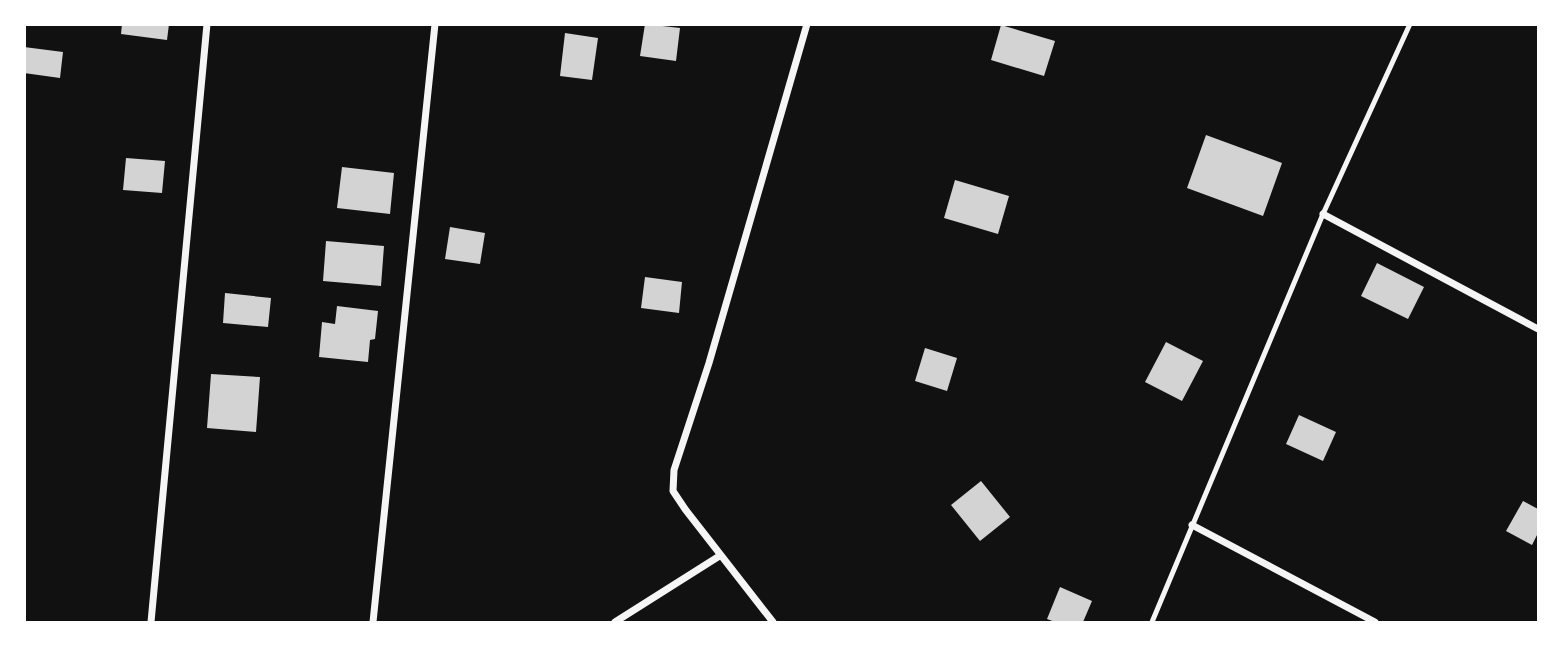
<svg xmlns="http://www.w3.org/2000/svg" width="1563" height="647" font-family="'Fira Sans Condensed',sans-serif">
	<style>
		.building { fill: #d3d3d3 }
		.lines { fill: none; stroke-linecap: round; stroke-linejoin: round }
		.service { stroke: #f5f5f5; stroke-width: 5 }
		.minor { stroke: #f5f5f5; stroke-width: 7 }
	</style>
	<rect width="100%" height="100%" fill="#111"/>
	<!-- building -->
	<path class="building" d="M 122,24 L 169,24 L 167,40 L 121,34 Z
		M 645,24 L 680,28 L 676,61 L 640,56 Z
		M 1001,25 L 1055,41 L 1044,76 L 991,60 Z
		M 565,33 L 598,38 L 592,80 L 560,76 Z
		M 24,47 L 63,52 L 60,78 L 24,73 Z
		M 1206,135 L 1282,163 L 1263,216 L 1187,188 Z
		M 126,158 L 165,161 L 162,193 L 123,190 Z
		M 342,167 L 394,173 L 390,214 L 337,208 Z
		M 955,180 L 1009,196 L 998,234 L 944,218 Z
		M 450,227 L 485,233 L 480,264 L 445,259 Z
		M 326,241 L 384,246 L 381,286 L 323,281 Z
		M 1377,263 L 1424,287 L 1408,319 L 1361,296 Z
		M 645,277 L 682,282 L 679,313 L 641,308 Z
		M 225,293 L 271,298 L 268,327 L 223,323 Z
		M 337,306 L 378,311 L 375,339 L 370,340 L 368,362 L 319,357 L 322,322 L 335,324 Z
		M 1166,342 L 1203,361 L 1182,401 L 1145,382 Z
		M 925,348 L 957,358 L 947,391 L 915,381 Z
		M 211,374 L 260,377 L 256,432 L 207,428 Z
		M 1299,415 L 1336,432 L 1323,461 L 1286,444 Z
		M 981,481 L 1010,517 L 980,541 L 951,505 Z
		M 1523,501 L 1538,509 L 1538,533 L 1532,545 L 1506,531 Z
		M 1060,587 L 1092,601 L 1083,622 L 1055,622 L 1047,619 Z"/>
	<g class="lines">
		<!-- service -->
		<path class="service" d="M 1152,622 L 1323,214 L 1410,24"/>
		<!-- minor -->
		<path class="minor" d="M 1323,214 L 1538,329
			M 1192,525 L 1375,622
			M 151,622 L 207,24
			M 373,622 L 435,24
			M 615,622 L 721,555
			M 773,622 L 685,509 L 673,491 L 674,470 L 709,363 L 807,24"/>
	</g>
	<!-- border -->
	<rect width="1563" height="647" fill="none" stroke="#ffffff" stroke-width="52"/>
</svg>
